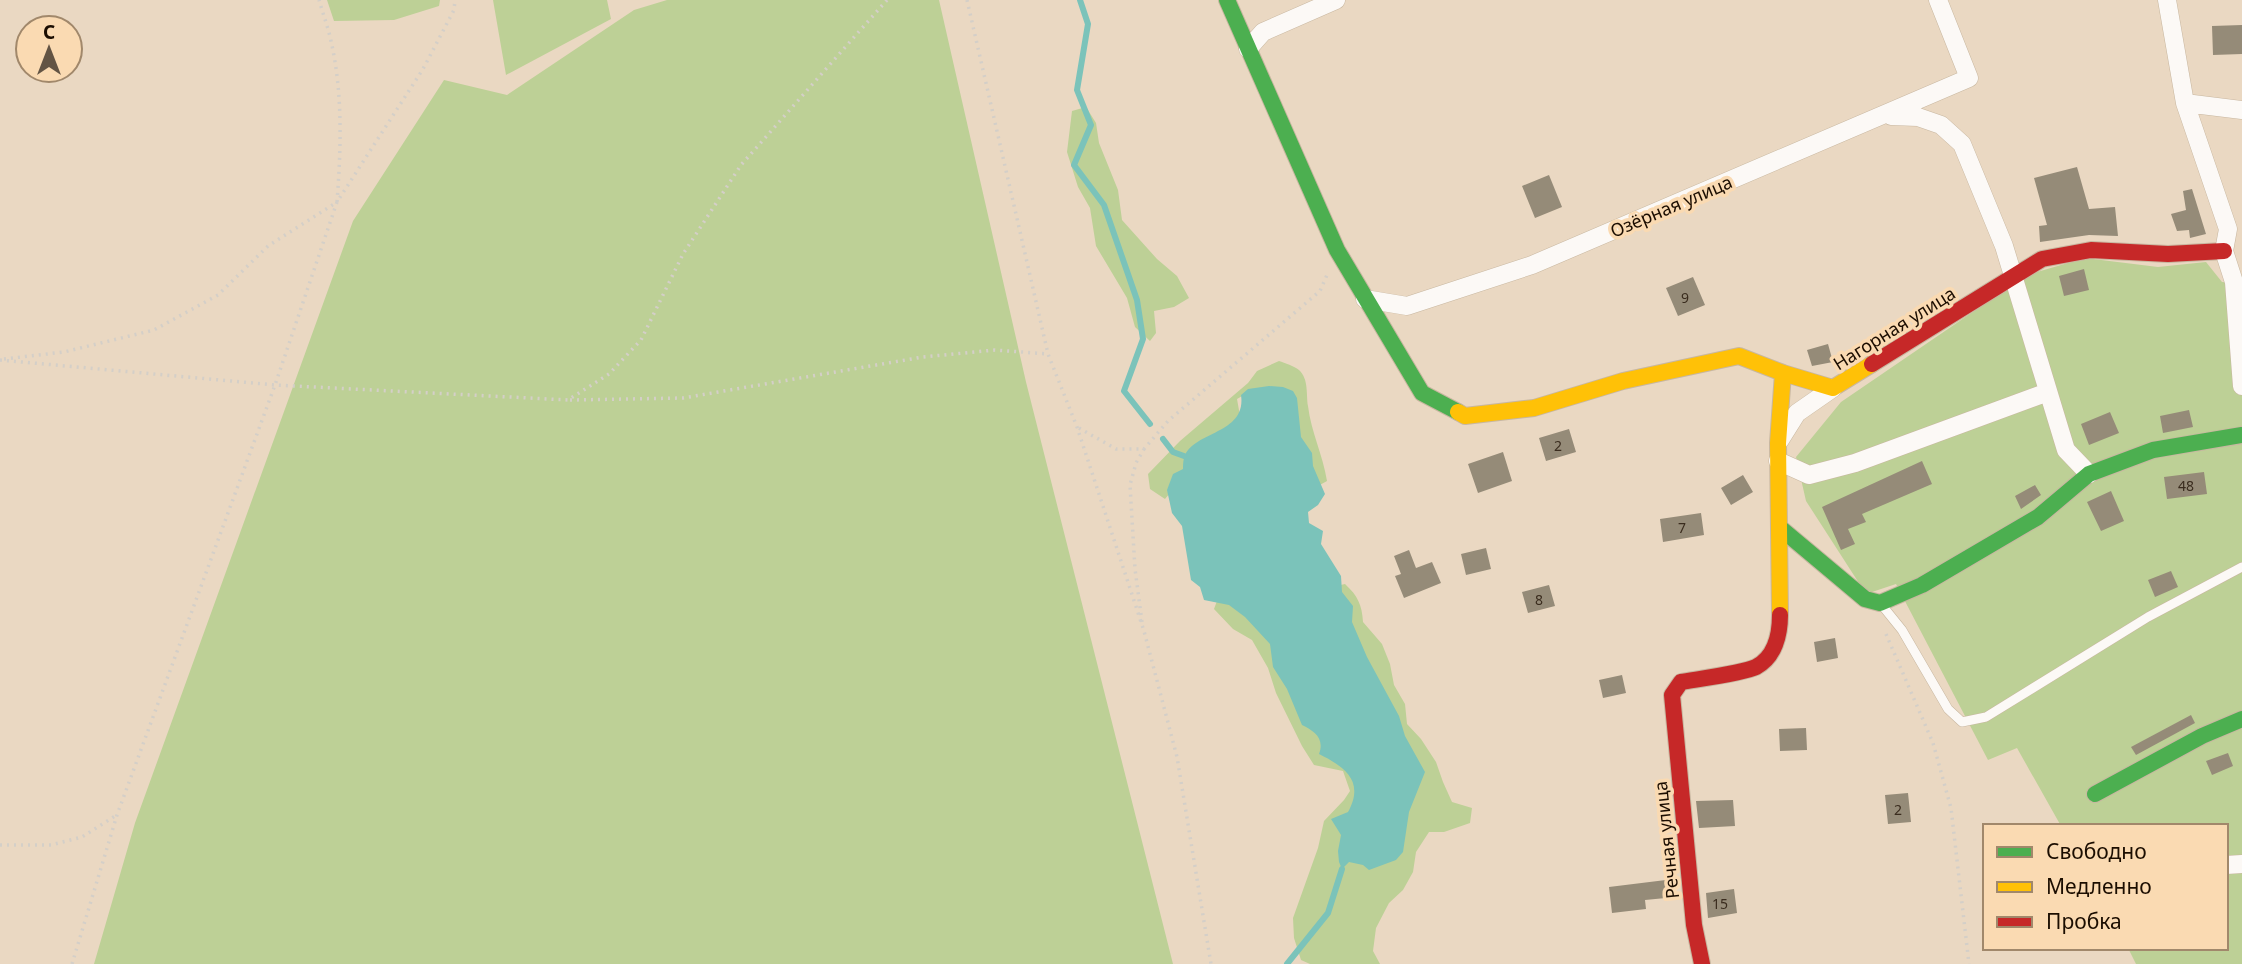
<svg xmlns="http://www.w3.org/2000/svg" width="2242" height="964" font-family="'Noto Sans',sans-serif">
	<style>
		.green { fill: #bdd096 }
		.water { fill: #7bc3ba }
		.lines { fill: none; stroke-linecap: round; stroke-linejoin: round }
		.stream { stroke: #7bc3ba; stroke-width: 6 }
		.building { fill: #958b78 }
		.lane-casing { stroke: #c8b7a0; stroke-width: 10 }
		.street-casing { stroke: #c8b7a0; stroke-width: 19 }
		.fast-casing { stroke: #c8b7a0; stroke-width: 18 }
		.slow-casing { stroke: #c8b7a0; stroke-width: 18 }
		.jam-casing { stroke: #c8b7a0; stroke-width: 18 }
		.path { stroke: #d4cfc8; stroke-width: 3.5; stroke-dasharray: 2 5; stroke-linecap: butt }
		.lane { stroke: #fcf9f6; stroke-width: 9 }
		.street { stroke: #fcf9f6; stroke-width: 18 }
		.fast { stroke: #4caf50; stroke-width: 16 }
		.slow { stroke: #ffc107; stroke-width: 16 }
		.jam { stroke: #c62828; stroke-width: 16 }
		.labels { text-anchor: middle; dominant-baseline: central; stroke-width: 7; stroke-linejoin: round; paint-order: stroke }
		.number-label { font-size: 14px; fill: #3a2c1e }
		.street-label { font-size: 18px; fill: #1b0d00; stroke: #fadab2 }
	</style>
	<rect width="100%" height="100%" fill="#ead8c2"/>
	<!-- green -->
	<path class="green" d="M 327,0 L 440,0 L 439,6 L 394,20 L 334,21 Z
		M 493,0 L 607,0 L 611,19 L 506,75 Z
		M 667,0 L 939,0 L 1026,382 L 1173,964 L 94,964 L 135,823 L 353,221 L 444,80 L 507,95 L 634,10 Z
		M 1086,107 L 1096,123 L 1099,143 L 1118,190 L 1122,220 L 1157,259 L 1177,276 L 1189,298 L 1174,307 L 1154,311 L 1156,333 L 1150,341 L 1135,327 L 1127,298 L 1096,246 L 1090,208 L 1078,187 L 1067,152 L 1072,111 Z
		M 2085,258 L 2158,267 L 2206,262 L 2222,282 L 2242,283 L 2242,964 L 2136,964 L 2128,948 L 2226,948 L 2226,826 L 2061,826 L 2017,748 L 1988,760 L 1896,584 L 1866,594 L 1806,501 L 1796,457 L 1841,402 L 2027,275 Z
		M 1279,361 C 1285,363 1294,366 1299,370 C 1309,379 1306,395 1308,406 C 1311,432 1323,455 1327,481 L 1318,486 L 1251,391 L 1237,399 L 1240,416 L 1184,476 L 1165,499 L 1150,489 L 1148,474 L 1180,441 L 1248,383 L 1257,371 Z
		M 1345,584 C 1358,596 1362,605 1363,622 L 1382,644 L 1390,664 L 1394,685 L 1405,704 L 1407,724 L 1421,739 L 1436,762 L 1443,782 L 1452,802 L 1472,808 L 1470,823 L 1444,832 L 1429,832 L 1416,852 L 1413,872 L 1403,890 L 1389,903 L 1376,928 L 1373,951 L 1380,964 L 1310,964 L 1301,960 L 1294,938 L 1293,918 L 1318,848 L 1324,821 L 1344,800 L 1350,791 L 1343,771 L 1314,765 L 1302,746 L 1276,693 L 1268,668 L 1252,640 L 1233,629 L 1214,609 L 1217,601 L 1234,603 L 1270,633 L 1282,672 L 1308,708 L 1306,722 L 1327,732 L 1331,750 C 1354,765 1366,785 1370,812 L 1347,836 L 1354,852 L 1373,862 L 1390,851 L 1397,839 L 1390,832 L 1380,830 L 1379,818 L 1389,803 L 1397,764 L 1389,735 L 1397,732 L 1398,719 L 1368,673 L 1351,626 L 1348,606 L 1336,586 Z"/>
	<!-- water -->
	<path class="water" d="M 1269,386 L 1283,387 L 1293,391 L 1297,398 L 1301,437 L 1312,453 L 1313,466 L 1325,494 L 1318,505 L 1308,512 L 1309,523 L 1323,531 L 1321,544 L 1341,576 L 1342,592 L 1353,606 L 1352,622 L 1367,657 L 1399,716 L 1405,736 L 1425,772 L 1409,812 L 1403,852 L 1396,860 L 1369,870 L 1363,865 L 1349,862 L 1342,869 L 1339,862 L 1338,851 L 1341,835 L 1331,819 L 1348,812 C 1365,781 1345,767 1319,754 C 1325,738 1314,731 1302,725 L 1287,689 L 1273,667 L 1270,644 L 1245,617 L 1229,605 L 1204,600 L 1200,587 L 1191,580 L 1182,526 L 1172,513 L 1167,490 L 1173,474 L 1183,469 C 1183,466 1183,462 1184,458 C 1192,431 1247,435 1241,395 L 1248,389 Z"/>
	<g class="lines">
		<!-- stream -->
		<path class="stream" d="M 1080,0 L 1088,24 L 1077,90 L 1091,125 L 1074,165 L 1104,205 L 1137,300 L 1143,339 L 1124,391 L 1150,424
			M 1163,439 L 1173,452 L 1184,456
			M 1287,964 L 1328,913 L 1342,869"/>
	</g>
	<!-- building -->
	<path class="building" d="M 2242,25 L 2242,54 L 2213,55 L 2212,26 Z
		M 2077,167 L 2089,209 L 2115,207 L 2118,236 L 2089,235 L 2040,242 L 2039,226 L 2047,225 L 2034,178 Z
		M 1549,175 L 1562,207 L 1535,218 L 1522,186 Z
		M 2192,189 L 2206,234 L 2190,238 L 2189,230 L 2177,231 L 2171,214 L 2186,210 L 2183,191 Z
		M 2084,269 L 2089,290 L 2064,296 L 2059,276 Z
		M 1693,277 L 1705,305 L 1678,316 L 1666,288 Z
		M 1828,344 L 1833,362 L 1812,366 L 1807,350 Z
		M 2189,410 L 2193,427 L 2163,433 L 2160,416 Z
		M 2110,412 L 2119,433 L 2089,445 L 2081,424 Z
		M 1569,429 L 1576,452 L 1546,461 L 1539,438 Z
		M 1503,452 L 1512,481 L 1478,493 L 1468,464 Z
		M 1922,461 L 1932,484 L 1862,514 L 1866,522 L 1848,529 L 1855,544 L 1841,550 L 1822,507 Z
		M 2204,472 L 2207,494 L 2167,499 L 2164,477 Z
		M 1743,475 L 1753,492 L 1731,505 L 1721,488 Z
		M 2035,485 L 2041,495 L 2021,509 L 2015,496 Z
		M 2111,491 L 2124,521 L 2101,531 L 2087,502 Z
		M 1701,513 L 1704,535 L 1663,542 L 1660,519 Z
		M 1486,548 L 1491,569 L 1466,575 L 1461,554 Z
		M 1409,550 L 1416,568 L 1432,562 L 1441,583 L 1404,598 L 1395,576 L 1401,574 L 1394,556 Z
		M 2171,571 L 2178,587 L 2155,597 L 2148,580 Z
		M 1549,585 L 1555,606 L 1528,613 L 1522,592 Z
		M 1835,638 L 1838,658 L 1817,662 L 1814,642 Z
		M 1622,675 L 1626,693 L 1603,698 L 1599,680 Z
		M 2191,715 L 2195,723 L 2136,755 L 2131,747 Z
		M 1806,728 L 1807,750 L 1780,751 L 1779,729 Z
		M 2228,753 L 2233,766 L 2212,775 L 2206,761 Z
		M 1908,793 L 1911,822 L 1888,824 L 1885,795 Z
		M 1733,800 L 1735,826 L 1699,828 L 1696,801 Z
		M 1674,879 L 1676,897 L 1645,900 L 1646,909 L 1612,913 L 1609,887 Z
		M 1734,889 L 1737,913 L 1708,918 L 1706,893 Z"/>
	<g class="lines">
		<!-- lane casing -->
		<g class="lane-casing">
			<path id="lane" d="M 1881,604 L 1902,630 L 1948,709 L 1962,722 L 1986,717 L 2148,617 L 2242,567"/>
		</g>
		<!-- street casing -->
		<g class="street-casing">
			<path id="street" d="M 2167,0 L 2185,103 L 2228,229 L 2224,251 L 2234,282 L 2242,386
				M 1248,49 L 1263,32 L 1336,0
				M 2185,103 L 2242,110
				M 1891,116 L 1918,117 L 1941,125 L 1962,144 L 2004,246 L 2066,450 L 2089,474
				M 1365,299 L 1407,306 L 1532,265 L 1969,78 L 1938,0
				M 1780,440 L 1797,413 L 1833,388
				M 1778,461 L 1809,475 L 1855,463 L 2048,392
				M 2226,865 L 2242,864"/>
		</g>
		<!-- fast casing -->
		<g class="fast-casing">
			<path id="fast" d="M 1227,0 L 1337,250 L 1422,393 L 1458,412
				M 1779,527 L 1865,599 L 1880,603 L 1922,585 L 2038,517 L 2089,474 L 2153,450 L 2242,435
				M 2095,794 L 2202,736 L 2242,719"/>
		</g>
		<!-- slow casing -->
		<g class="slow-casing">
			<path id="slow" d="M 1458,412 L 1465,416 L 1534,408 L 1623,381 L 1739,356 L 1783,373 L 1833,388 L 1872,364
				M 1780,615 L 1778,443 L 1783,373"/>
		</g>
		<!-- jam casing -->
		<g class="jam-casing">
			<path id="jam" d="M 1872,364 L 2042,259 L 2091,250 L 2168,254 L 2224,251
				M 1702,964 L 1694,925 L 1672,695 L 1681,682 C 1698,679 1744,673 1756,667 C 1775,657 1780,634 1780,615"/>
		</g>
		<!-- path -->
		<path class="path" d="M 967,0 L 1048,354 L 1077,427 L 1144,631 L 1177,757 L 1211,964
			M 4,359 L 64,352 L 154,330 L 218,295 L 268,246 L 337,202 C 341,149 343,94 331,41 C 328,27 323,14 319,0
			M 0,360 L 275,385 L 568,400 L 609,374 L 641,340 L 683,254 L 741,165 L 887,0
			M 570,400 L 683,398 L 923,357 L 995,350 L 1048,354
			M 1079,428 L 1116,449 L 1144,449 L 1168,421 L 1320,291 L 1327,275
			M 1142,622 L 1135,569 L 1130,485 L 1136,463 L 1144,449
			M 1886,634 L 1933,743 L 1951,808 L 1969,964
			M 0,845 L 51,845 L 82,837 L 115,816
			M 72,964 L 117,815 L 275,385 L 337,202 L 423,69 L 454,10 L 455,0"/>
		<!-- lane -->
		<use href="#lane" class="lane"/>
		<!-- street -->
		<use href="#street" class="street"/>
		<!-- fast -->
		<use href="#fast" class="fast"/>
		<!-- slow -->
		<use href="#slow" class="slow"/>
		<!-- jam -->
		<use href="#jam" class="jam"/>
	</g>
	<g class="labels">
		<!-- number labels -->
		<g class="number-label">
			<text x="1685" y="297">9</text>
			<text x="1558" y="445">2</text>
			<text x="2186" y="485">48</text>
			<text x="1682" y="527">7</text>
			<text x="1539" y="599">8</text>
			<text x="1898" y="809">2</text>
			<text x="1720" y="903">15</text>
		</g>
		<!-- street labels -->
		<g class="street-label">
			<text transform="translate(1671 206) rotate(-23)">Озёрная улица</text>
			<text transform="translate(1894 328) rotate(-32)">Нагорная улица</text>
			<text transform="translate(1666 840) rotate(-96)">Речная улица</text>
		</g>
	</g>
	<!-- legend -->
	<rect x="1983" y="824" width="245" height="126" fill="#fadab2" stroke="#a1886b" stroke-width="2"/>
	<rect x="1997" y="847" width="35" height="10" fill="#4caf50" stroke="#a1886b" stroke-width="2"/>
	<text x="2046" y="859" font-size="21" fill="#1b0d00">Свободно</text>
	<rect x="1997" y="882" width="35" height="10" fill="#ffc107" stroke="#a1886b" stroke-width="2"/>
	<text x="2046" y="894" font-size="21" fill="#1b0d00">Медленно</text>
	<rect x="1997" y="917" width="35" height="10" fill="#c62828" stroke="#a1886b" stroke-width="2"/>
	<text x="2046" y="929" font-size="21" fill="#1b0d00">Пробка</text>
	<!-- north arrow -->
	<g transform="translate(49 49)"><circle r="33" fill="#fadab2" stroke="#a1886b" stroke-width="2"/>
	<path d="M0-5L12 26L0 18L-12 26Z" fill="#635444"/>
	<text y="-10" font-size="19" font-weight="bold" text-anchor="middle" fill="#1b0d00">С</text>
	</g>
</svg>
